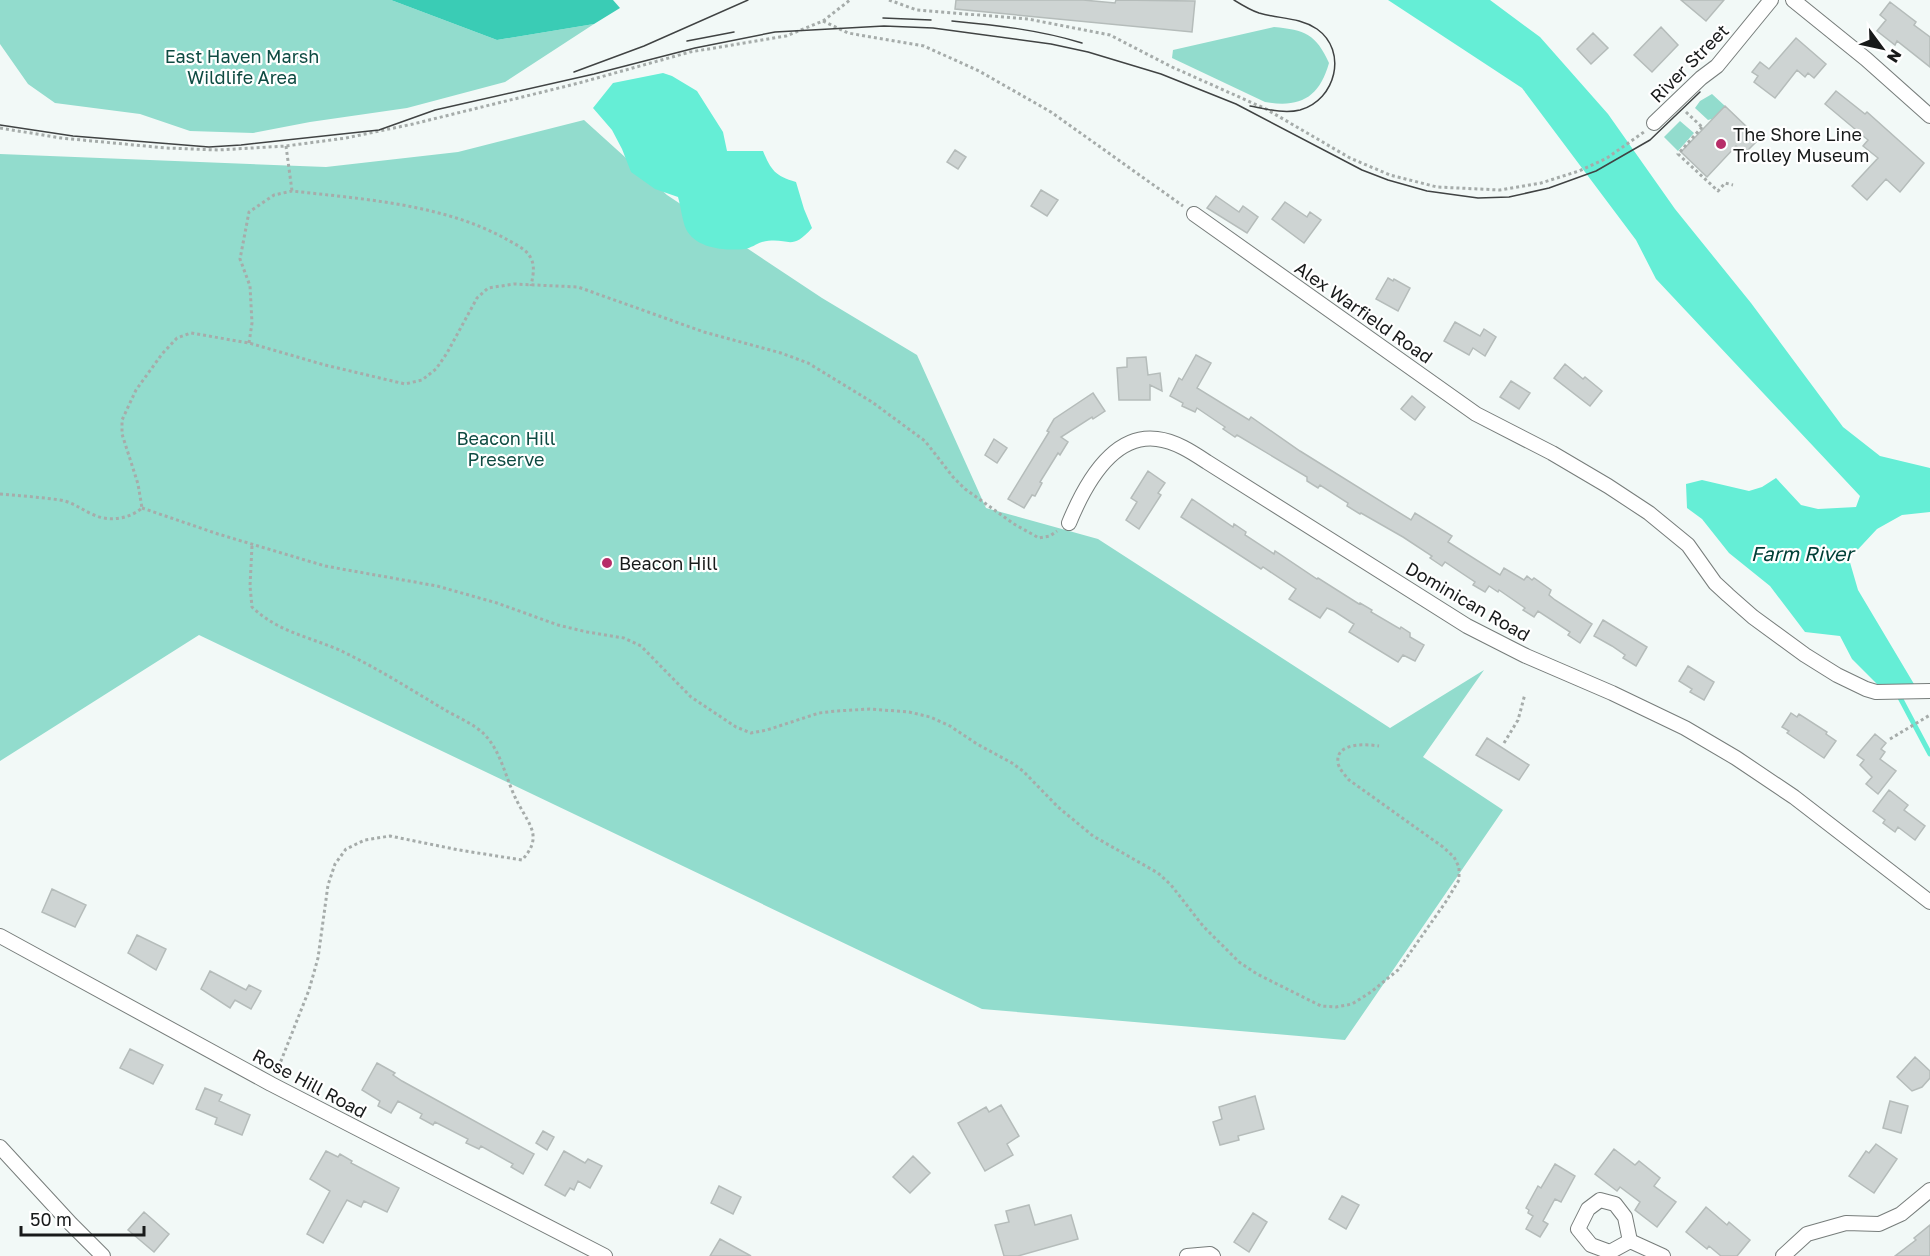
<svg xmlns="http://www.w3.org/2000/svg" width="1930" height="1256" font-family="'Golos Text',sans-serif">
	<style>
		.green { fill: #92dccd }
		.forest { fill: #3accb5 }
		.water { fill: #65eed6 }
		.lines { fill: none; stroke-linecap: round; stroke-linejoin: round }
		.stream { stroke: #65eed6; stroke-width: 5 }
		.building { fill: #ced4d3; stroke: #b5bcba; stroke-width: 1.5 }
		.street-casing { stroke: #777d7b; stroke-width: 16 }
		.path { stroke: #a6acaa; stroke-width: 3; stroke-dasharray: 3 3; stroke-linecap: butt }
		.street { stroke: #fff; stroke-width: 14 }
		.tram { stroke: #404343; stroke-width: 1.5 }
		.poi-dot { fill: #b72d68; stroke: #fff; stroke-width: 2 }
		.labels { text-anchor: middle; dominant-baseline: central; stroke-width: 4.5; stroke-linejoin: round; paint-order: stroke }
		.park-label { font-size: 18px; fill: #0e4b42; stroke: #fff }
		.street-label { font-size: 18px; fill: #181a1a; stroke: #fff }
		.poi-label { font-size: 18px; fill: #181a1a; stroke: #fff; text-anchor: start }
		.water-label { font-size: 20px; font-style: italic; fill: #004037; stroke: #fff }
	</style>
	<rect width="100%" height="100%" fill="#f2f9f7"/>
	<!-- green -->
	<path class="green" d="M 0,0 L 391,0 L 497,40 L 594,24 L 505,82 L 407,108 L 310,122 L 253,133 L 190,131 L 140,114 L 55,103 L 28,84 L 0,44 Z
		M 1274,27 C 1305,30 1316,34 1329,63 C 1319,98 1300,108 1265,102 L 1172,58 L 1173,50 Z
		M 1712,94 L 1725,106 L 1712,119 L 1708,120 L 1695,108 L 1700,101 Z
		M 584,120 L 667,195 L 822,298 L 917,355 L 986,508 L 1098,539 L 1390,728 L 1484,670 L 1423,757 L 1503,810 L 1345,1040 L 982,1009 L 199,635 L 0,761 L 0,154 L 326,167 L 458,152 Z
		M 1680,121 L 1694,133 L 1678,151 L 1664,137 Z"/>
	<!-- forest -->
	<path class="forest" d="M 391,0 L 613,0 L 620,8 L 594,24 L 497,40 Z"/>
	<!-- water -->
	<path class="water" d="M 1388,0 L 1490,0 L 1540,37 L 1608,114 L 1675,209 L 1751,303 L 1843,427 L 1880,456 L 1930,468 L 1930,512 L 1902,515 L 1877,529 L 1849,559 L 1858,590 L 1914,684 L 1881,688 L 1852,659 L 1840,636 L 1805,632 L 1770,586 L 1729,553 L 1702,519 L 1687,508 L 1686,484 L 1702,480 L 1749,491 L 1762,487 L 1776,478 L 1801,505 L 1818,509 L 1856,507 L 1860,496 L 1656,279 L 1636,240 L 1522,88 Z
		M 663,73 L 672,76 L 697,91 L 723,132 L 727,151 L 763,151 C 771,170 775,176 796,182 L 804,209 L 812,228 C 790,253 789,236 762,242 C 756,244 751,248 745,249 C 726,251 696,249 686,229 C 682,220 681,207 678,197 L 655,189 L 631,172 L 622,149 L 612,130 L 593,108 L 613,83 Z"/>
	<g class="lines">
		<!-- stream -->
		<path class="stream" d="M 1897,692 L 1930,754"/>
	</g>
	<!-- building -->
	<path class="building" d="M 956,0 L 1083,0 L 1115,3 L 1116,0 L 1195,1 L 1192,32 L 955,9 Z
		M 1681,0 L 1724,0 L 1706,21 Z
		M 1890,2 L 1916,22 L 1914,25 L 1930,37 L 1930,67 L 1897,41 L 1895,45 L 1877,31 L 1886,20 L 1880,15 Z
		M 1661,27 L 1678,45 L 1652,72 L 1634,55 Z
		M 1593,33 L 1608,48 L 1591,64 L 1577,49 Z
		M 1796,38 L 1826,64 L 1814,78 L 1808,73 L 1805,77 L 1797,70 L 1775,98 L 1754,82 L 1758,76 L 1752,72 L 1760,62 L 1769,69 Z
		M 1836,91 L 1865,114 L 1867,112 L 1924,163 L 1900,192 L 1886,179 L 1867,200 L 1852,186 L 1878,158 L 1863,146 L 1868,140 L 1825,104 Z
		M 1725,106 L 1751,131 L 1748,133 L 1757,141 L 1744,154 L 1736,146 L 1707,177 L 1681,152 Z
		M 955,150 L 966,157 L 958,169 L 947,162 Z
		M 1041,190 L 1058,200 L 1047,216 L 1031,206 Z
		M 1216,196 L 1239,212 L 1243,206 L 1258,217 L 1247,233 L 1207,208 Z
		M 1285,202 L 1307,217 L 1310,212 L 1321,220 L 1304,243 L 1272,219 Z
		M 1388,278 L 1393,281 L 1394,279 L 1410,288 L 1398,311 L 1376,299 Z
		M 1455,322 L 1480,336 L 1484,329 L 1496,337 L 1485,356 L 1473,348 L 1469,355 L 1444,341 Z
		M 1196,355 L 1211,363 L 1197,388 L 1249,420 L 1251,417 L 1300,451 L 1411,520 L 1415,513 L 1452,536 L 1448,542 L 1500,575 L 1504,568 L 1524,580 L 1527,576 L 1532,580 L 1534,578 L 1551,590 L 1549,595 L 1555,600 L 1592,624 L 1580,643 L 1568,635 L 1570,632 L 1538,611 L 1534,617 L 1523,610 L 1525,608 L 1499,590 L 1498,592 L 1489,586 L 1485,592 L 1473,585 L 1475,582 L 1445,562 L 1442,566 L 1430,558 L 1432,556 L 1403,537 L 1361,513 L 1360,514 L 1347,506 L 1348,503 L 1320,485 L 1318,488 L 1307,481 L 1307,477 L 1237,435 L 1235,437 L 1223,429 L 1225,427 L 1197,408 L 1195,412 L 1182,406 L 1183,403 L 1170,396 L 1179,378 L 1182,380 Z
		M 1146,357 L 1148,375 L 1160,373 L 1162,391 L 1150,385 L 1150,400 L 1119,400 L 1117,368 L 1127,367 L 1127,358 Z
		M 1565,364 L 1583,379 L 1585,377 L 1602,391 L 1590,406 L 1554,378 Z
		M 1511,381 L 1530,393 L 1519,409 L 1500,397 Z
		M 1093,393 L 1105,411 L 1093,419 L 1092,417 L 1061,437 L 1068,442 L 1060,455 L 1058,453 L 1040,482 L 1042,483 L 1035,496 L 1032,495 L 1024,508 L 1008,499 L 1049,432 L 1047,431 L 1054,419 Z
		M 1412,396 L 1425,407 L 1415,420 L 1401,409 Z
		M 994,439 L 1007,448 L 997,463 L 985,455 Z
		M 1148,471 L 1165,483 L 1158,493 L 1161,495 L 1139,529 L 1126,520 L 1137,502 L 1131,498 Z
		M 1192,499 L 1233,527 L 1234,524 L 1246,532 L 1245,535 L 1274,554 L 1275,551 L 1317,579 L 1318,578 L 1359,604 L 1360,603 L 1372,610 L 1371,612 L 1400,629 L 1401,627 L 1410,633 L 1410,637 L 1424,645 L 1415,661 L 1403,655 L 1398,662 L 1349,632 L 1354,624 L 1334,611 L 1327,608 L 1320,618 L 1289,599 L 1296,589 L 1263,567 L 1261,569 L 1181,517 Z
		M 1603,620 L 1647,647 L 1636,666 L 1623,658 L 1625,655 L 1612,646 L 1594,636 Z
		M 1688,666 L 1714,682 L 1704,700 L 1690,692 L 1692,689 L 1679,681 Z
		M 1791,713 L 1797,717 L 1799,714 L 1827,732 L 1826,734 L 1836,741 L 1824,758 L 1787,733 L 1789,731 L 1782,727 Z
		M 1875,734 L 1886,743 L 1881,749 L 1885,752 L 1880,759 L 1896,771 L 1878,794 L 1866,784 L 1872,777 L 1860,765 L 1864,760 L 1857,755 Z
		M 1487,738 L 1529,765 L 1519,780 L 1476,755 Z
		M 1889,790 L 1908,805 L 1904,810 L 1925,826 L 1915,840 L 1898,827 L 1895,832 L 1883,823 L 1885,820 L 1873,811 Z
		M 52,889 L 86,905 L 75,927 L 42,912 Z
		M 137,935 L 166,949 L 156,970 L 128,953 Z
		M 210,971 L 246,990 L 249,985 L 261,991 L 251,1009 L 235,1000 L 230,1008 L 201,989 Z
		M 130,1049 L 163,1065 L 153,1084 L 120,1068 Z
		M 1915,1057 L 1930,1071 L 1930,1078 L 1922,1087 L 1912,1091 L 1897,1077 Z
		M 377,1063 L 395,1073 L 393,1075 L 402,1081 L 534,1154 L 523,1174 L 511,1167 L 513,1164 L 481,1146 L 479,1149 L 466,1143 L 468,1139 L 435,1122 L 433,1125 L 420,1118 L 422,1114 L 398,1101 L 391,1113 L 378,1106 L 380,1101 L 362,1090 Z
		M 205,1088 L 222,1095 L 219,1101 L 250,1115 L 242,1135 L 215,1124 L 217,1118 L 196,1109 Z
		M 1255,1096 L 1264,1129 L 1238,1136 L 1239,1140 L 1220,1145 L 1213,1122 L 1222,1119 L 1219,1107 Z
		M 1890,1101 L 1908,1106 L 1901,1133 L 1883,1128 Z
		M 1001,1105 L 1019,1136 L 1007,1144 L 1013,1155 L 985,1171 L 958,1123 L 986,1107 L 989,1112 Z
		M 543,1131 L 554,1137 L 547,1150 L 536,1143 Z
		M 1876,1144 L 1897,1159 L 1874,1193 L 1849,1176 L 1866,1151 L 1869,1153 Z
		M 1614,1149 L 1635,1165 L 1639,1161 L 1660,1178 L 1654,1186 L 1676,1202 L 1657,1227 L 1635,1210 L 1640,1202 L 1620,1187 L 1617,1191 L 1595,1174 Z
		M 326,1151 L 338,1157 L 340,1154 L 352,1161 L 351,1163 L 399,1188 L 387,1212 L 364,1201 L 361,1207 L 347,1200 L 323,1243 L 307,1234 L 330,1191 L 310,1179 Z
		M 564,1151 L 585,1163 L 588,1159 L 602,1166 L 590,1188 L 578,1181 L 574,1190 L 570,1188 L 565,1196 L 545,1185 Z
		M 913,1156 L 930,1173 L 910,1193 L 893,1177 Z
		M 1555,1164 L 1575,1176 L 1561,1202 L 1555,1199 L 1543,1221 L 1548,1224 L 1540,1237 L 1526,1229 L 1533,1216 L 1528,1213 L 1529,1210 L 1526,1208 L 1538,1186 L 1541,1188 Z
		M 719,1186 L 741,1197 L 733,1214 L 711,1203 Z
		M 1342,1196 L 1359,1205 L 1346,1229 L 1329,1219 Z
		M 1029,1205 L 1035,1225 L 1071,1215 L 1078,1239 L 1018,1256 L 1004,1256 L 995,1225 L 1009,1222 L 1006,1211 Z
		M 1706,1207 L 1727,1225 L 1729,1222 L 1750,1240 L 1737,1256 L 1721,1256 L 1709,1246 L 1707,1249 L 1686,1232 Z
		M 144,1212 L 169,1234 L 154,1252 L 128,1230 Z
		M 1253,1213 L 1267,1222 L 1249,1252 L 1234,1242 Z
		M 1930,1225 L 1930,1256 L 1895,1256 L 1916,1240 L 1914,1238 Z
		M 720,1239 L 751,1256 L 710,1256 Z"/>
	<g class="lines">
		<!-- street casing -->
		<g class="street-casing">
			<path id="street" d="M 1793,0 L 1866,59 L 1930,116
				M 1654,123 L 1701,78 L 1717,66 L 1771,0
				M 1194,214 L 1476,414 L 1552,453 L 1608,486 L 1649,513 L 1688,545 L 1715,583 L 1728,595 L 1753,617 L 1805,655 L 1837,675 L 1866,689 L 1876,692 L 1930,691
				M 1069,523 C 1083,489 1111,433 1157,439 C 1175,441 1192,452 1207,462 L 1467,626 L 1526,656 L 1612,693 L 1685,728 L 1736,758 L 1794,797 L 1930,902
				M 0,936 L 271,1084 L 605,1256
				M 0,1147 L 71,1224 L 103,1256
				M 1600,1200 L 1615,1204 L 1625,1217 L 1630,1241 L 1610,1252 L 1591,1245 L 1578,1229 L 1588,1209 Z
				M 1630,1241 L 1663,1256
				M 1187,1256 L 1210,1254 L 1213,1256
				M 1783,1256 L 1807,1234 L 1846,1223 L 1879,1224 L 1901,1214 L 1930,1190"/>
		</g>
		<!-- path -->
		<path class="path" d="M 889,0 L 917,10 L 1028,19 L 1110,35 L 1172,67 L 1266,109 L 1350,158 L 1390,175 L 1437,187 L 1500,190 L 1541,183 L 1579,171 L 1607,158 L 1644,132
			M 823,21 L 848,33 L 924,46 L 979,71 L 1051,112 L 1183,206
			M 1686,112 L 1703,128
			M 1702,127 L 1678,154 L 1718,191 L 1725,183 L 1733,185
			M 0,128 L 61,138 L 166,148 L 218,150 L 286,146 L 346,138 L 413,124 L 579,83 L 690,52 L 786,36 L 823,21 L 850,0
			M 286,146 L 292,191
			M 249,343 L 252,323 L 250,286 L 240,259 L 249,212 L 274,195 L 292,191 C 362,199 443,204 506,239 C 513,243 524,248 529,255 C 536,265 533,275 531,286
			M 0,494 C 20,496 40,497 60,500 C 73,502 82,510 94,515 C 110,522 129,519 142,508 L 138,484 L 122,434 L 122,420 L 136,390 L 162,354 L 177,338 L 191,333 L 249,343 L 325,365 L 405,384 L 422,380 L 436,369 L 447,353 L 477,298 L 488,288 L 514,284 L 578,287 L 704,332 L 781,353 L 808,363 L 872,402 L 925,441 L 953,477 L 965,489 L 1014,524 L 1039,538 L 1050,536 L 1057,531
			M 142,508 L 218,534 L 325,566 L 437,586 L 497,603 L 558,625 L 587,632 L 624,638 L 641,646 L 691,697 L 736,727 L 751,733 L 767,730 L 819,713 L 836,711 L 870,709 L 909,712 L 930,717 L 950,726 L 977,744 L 1012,763 L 1023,771 L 1058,807 L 1093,836 L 1158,873 L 1171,885 L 1203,926 L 1239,962 L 1257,974 L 1321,1006 L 1336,1007 L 1352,1004 L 1371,992 L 1398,970 L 1445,903 L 1459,880 L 1459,867 L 1454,857 L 1443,847 L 1349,780 C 1345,775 1339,769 1338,763 C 1335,742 1366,744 1379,746
			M 252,546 L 250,586 L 252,607 C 277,631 306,636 337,649 C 374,666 410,689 445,710 C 457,717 474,724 484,734 C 502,752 506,781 518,803 C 530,826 543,837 522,860 L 459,850 L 390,836 L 365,840 L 346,849 L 335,864 L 328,885 L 318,958 L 309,990 L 277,1071
			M 1890,739 L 1930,715
			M 1504,743 L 1518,720 L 1525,694"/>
		<!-- street -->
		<use href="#street" class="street"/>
		<!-- tram -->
		<path class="tram" d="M 1234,0 C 1242,5 1250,10 1259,13 C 1279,19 1299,17 1317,29 C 1348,51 1336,100 1300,110 C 1284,114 1266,109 1250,106
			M 883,18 L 931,20
			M 952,21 C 995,25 1040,30 1082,43
			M 687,41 L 734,32
			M 574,72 L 644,46 L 748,0
			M 0,125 L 73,136 L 209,147 L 241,145 L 379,130 L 435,110 L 594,74 L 695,48 L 775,32 L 884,26 L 933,28 L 1051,44 L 1088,52 L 1161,74 L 1236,104 L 1362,170 L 1388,180 L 1427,191 L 1478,198 L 1509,197 L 1549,188 L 1596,171 L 1650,140 L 1700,92"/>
	</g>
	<!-- markers -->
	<g class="poi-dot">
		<circle cx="1721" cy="144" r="6"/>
		<circle cx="607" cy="563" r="6"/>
	</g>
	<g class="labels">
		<!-- park labels -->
		<g class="park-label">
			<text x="242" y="56">East Haven Marsh<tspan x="242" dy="21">Wildlife Area</tspan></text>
			<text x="506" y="438">Beacon Hill<tspan x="506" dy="21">Preserve</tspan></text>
		</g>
		<!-- street labels -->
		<g class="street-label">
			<text transform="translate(1689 63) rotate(-45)">River Street</text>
			<text transform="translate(1364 312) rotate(35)">Alex Warfield Road</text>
			<text transform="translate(1468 601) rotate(30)">Dominican Road</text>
			<text transform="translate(310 1083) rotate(28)">Rose Hill Road</text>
		</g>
		<!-- poi labels -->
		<g class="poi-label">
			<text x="1733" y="134">The Shore Line<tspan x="1733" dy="21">Trolley Museum</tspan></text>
			<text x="619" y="563">Beacon Hill</text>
		</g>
		<!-- water labels -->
		<g class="water-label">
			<text x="1802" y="553">Farm River</text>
		</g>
	</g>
	<!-- north arrow -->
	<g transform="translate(1882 48) rotate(123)" stroke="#ffffff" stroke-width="4.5" paint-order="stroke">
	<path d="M0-4.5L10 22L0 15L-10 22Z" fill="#181a1a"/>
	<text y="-9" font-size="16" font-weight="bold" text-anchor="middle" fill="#181a1a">N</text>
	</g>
	<!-- scale -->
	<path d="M21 1226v9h123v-9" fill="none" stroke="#181a1a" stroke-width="3"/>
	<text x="30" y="1226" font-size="18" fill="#181a1a" stroke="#ffffff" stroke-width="4.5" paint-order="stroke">50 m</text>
</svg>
